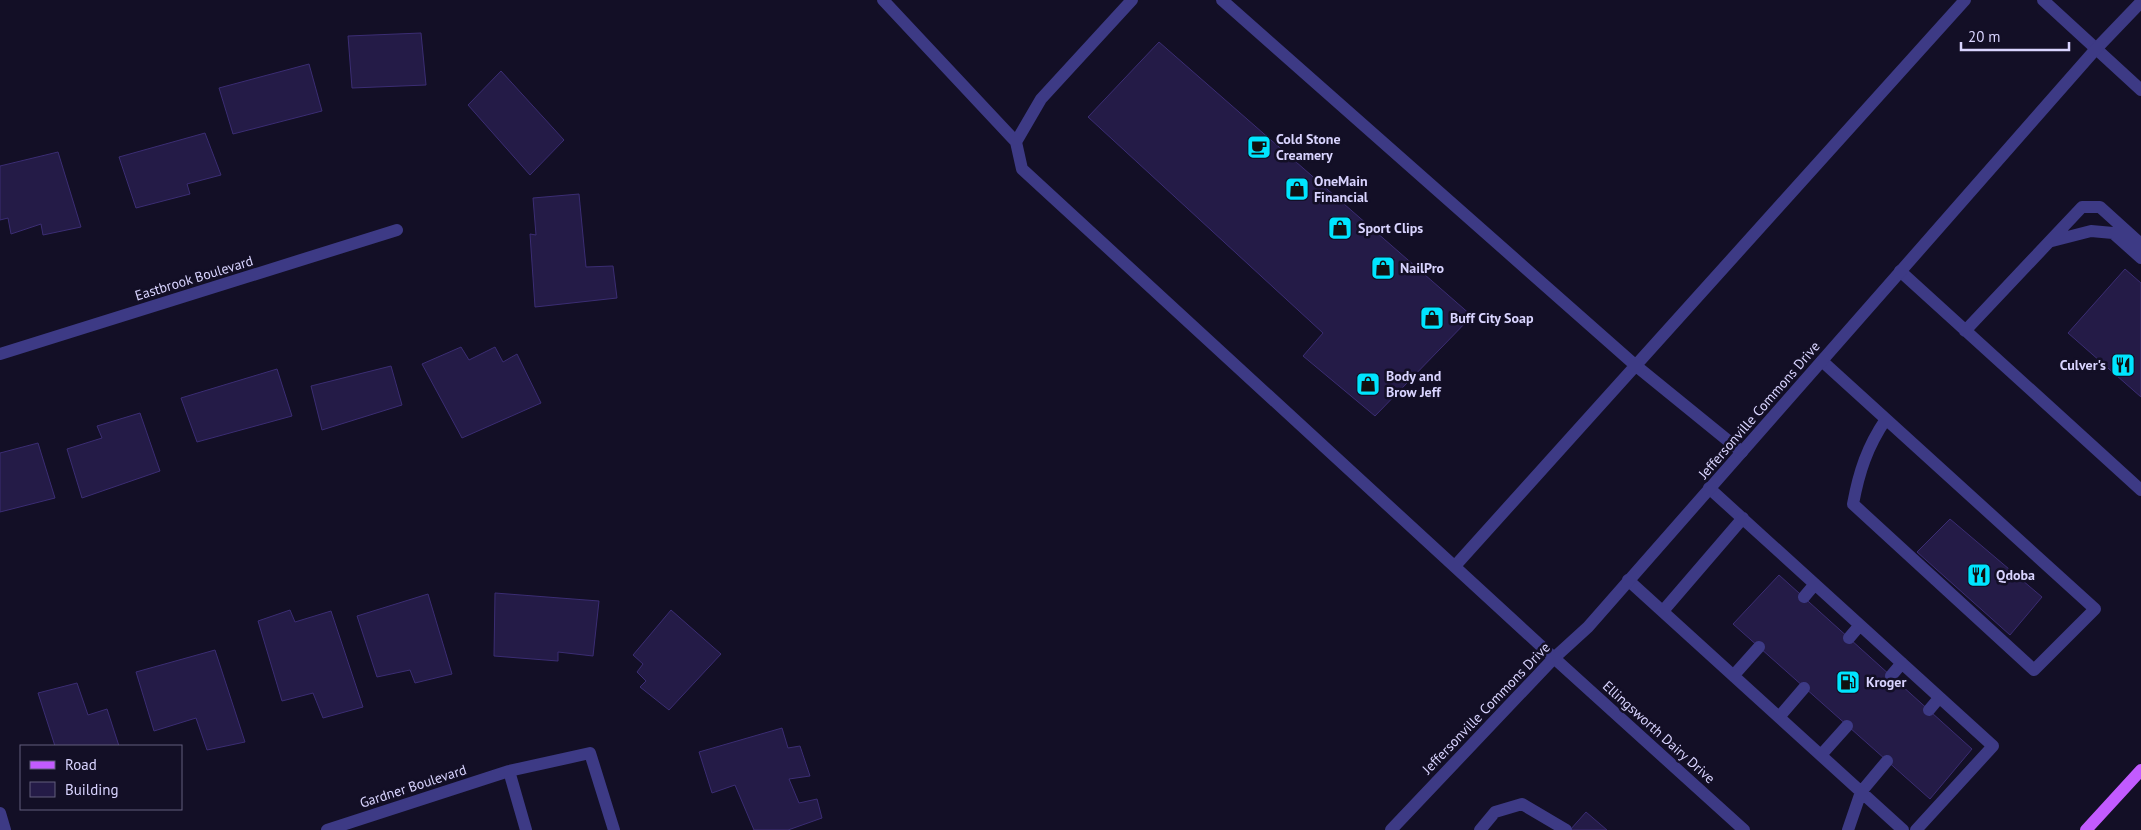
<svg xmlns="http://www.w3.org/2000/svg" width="2141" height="830" font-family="'PT Sans',sans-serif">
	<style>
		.building { fill: #241b47; stroke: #3b2d73 }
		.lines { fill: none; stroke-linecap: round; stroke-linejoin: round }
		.service { stroke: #3d3a85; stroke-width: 12 }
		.minor { stroke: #3d3a85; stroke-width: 12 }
		.primary { stroke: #c25bff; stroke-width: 12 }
		.labels { text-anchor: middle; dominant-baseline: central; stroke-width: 5; stroke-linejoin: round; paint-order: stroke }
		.poi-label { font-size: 14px; font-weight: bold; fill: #d9d4ff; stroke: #130f26; text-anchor: start }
		.street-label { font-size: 14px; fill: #d9d4ff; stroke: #130f26 }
	</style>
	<rect width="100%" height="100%" fill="#130f26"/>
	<!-- building -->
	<path class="building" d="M 421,33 L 426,85 L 352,88 L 348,36 Z
		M 1159,42 L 1472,316 L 1375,416 L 1303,356 L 1323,333 L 1088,117 Z
		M 309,64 L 322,111 L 233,134 L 219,88 Z
		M 501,71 L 564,140 L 530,175 L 468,105 Z
		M 205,133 L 221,175 L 187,184 L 190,194 L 136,208 L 119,157 Z
		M 58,152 L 81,227 L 43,235 L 41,224 L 11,234 L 8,218 L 0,220 L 0,166 Z
		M 579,194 L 586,267 L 613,266 L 617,298 L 535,307 L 530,234 L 536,235 L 533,198 Z
		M 2125,269 L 2141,283 L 2141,397 L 2068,333 Z
		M 461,347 L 469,360 L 495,347 L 503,362 L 517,354 L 541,403 L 462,438 L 422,364 Z
		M 391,366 L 402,405 L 322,430 L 311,386 Z
		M 277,369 L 292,416 L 197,442 L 181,398 Z
		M 140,413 L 160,471 L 82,498 L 67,449 L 102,438 L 97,426 Z
		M 38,443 L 55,498 L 0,512 L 0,453 Z
		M 1950,519 L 2042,597 L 2010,635 L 1917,552 Z
		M 1779,575 L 1972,749 L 1930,799 L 1733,624 Z
		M 495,593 L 599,601 L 593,656 L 558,652 L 558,661 L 494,656 Z
		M 428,594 L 452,674 L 415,683 L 410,670 L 377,677 L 357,616 Z
		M 290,610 L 295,622 L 331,611 L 363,707 L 323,718 L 313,693 L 282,701 L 258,621 Z
		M 671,610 L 721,654 L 669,710 L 640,687 L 646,681 L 637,672 L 643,664 L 633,655 Z
		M 215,650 L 245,742 L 207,750 L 196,718 L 154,731 L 136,672 Z
		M 77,683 L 88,715 L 107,709 L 119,746 L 55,746 L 38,693 Z
		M 782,728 L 788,748 L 800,746 L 810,776 L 789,779 L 799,803 L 817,799 L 822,818 L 788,830 L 754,830 L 735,785 L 712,793 L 699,752 Z
		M 1586,812 L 1607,830 L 1570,830 Z"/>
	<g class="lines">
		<!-- service -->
		<path class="service" d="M 883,0 L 1016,142
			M 1132,0 L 1041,99 L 1016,142 L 1022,169 L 1554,658
			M 1222,0 L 1635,365 L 1742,452
			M 2043,0 L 2141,90
			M 2052,241 L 2091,231 L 2113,233 L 2141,258
			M 1900,271 L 2141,490
			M 1965,331 L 2082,207 L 2100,207 L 2141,244
			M 1822,361 L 2095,609 L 2034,670 L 1853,504 C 1859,472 1867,447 1886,419
			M 1709,488 L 1993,746 L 1916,830
			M 1455,566 L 1965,0
			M 1628,580 L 1903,830
			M 1804,597 L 1815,584
			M 1663,611 L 1743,518
			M 1849,638 L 1860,625
			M 1734,675 L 1759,647
			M 1891,676 L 1902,663
			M 1929,710 L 1939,698
			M 1779,717 L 1804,688
			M 1821,755 L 1847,726
			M 1480,830 L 1495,812 L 1522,804 L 1566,830
			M 1848,830 L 1861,792 L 1887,761"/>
		<!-- minor -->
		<path class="minor" d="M 0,354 L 397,230
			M 1554,658 L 1744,830
			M 0,813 L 5,830
			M 327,830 L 509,771
			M 526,830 L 509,771 L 590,753 L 614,830
			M 1391,830 L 1554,658 L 1588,627 L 2095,50 L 2141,2"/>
		<!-- primary -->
		<path class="primary" d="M 2086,830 L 2141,770"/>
	</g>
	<!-- icons -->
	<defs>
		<g id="cafe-square" transform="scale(1.25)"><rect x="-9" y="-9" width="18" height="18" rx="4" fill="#00e5ff" stroke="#130f26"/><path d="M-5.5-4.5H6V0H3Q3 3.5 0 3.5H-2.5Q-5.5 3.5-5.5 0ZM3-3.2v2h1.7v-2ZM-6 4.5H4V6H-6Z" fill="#111"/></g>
		<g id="shop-square" transform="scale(1.25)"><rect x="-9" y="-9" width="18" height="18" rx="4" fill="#00e5ff" stroke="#130f26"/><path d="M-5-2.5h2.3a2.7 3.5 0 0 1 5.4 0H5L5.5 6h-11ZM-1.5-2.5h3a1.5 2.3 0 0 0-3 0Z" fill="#111"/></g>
		<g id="restaurant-square" transform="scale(1.25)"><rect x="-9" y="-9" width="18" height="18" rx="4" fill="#00e5ff" stroke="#130f26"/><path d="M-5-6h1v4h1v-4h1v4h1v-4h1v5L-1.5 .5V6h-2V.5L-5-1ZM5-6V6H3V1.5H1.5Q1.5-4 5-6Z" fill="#111"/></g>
		<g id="fuel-square" transform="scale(1.25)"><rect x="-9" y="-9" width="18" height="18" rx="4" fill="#00e5ff" stroke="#130f26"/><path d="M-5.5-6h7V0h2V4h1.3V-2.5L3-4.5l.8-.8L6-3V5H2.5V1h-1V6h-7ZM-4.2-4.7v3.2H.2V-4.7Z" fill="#111"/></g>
	</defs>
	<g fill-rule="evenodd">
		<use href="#cafe-square" x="1259" y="147"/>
		<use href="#shop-square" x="1297" y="189"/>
		<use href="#shop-square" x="1340" y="228"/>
		<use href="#shop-square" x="1383" y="268"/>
		<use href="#shop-square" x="1432" y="318"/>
		<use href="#restaurant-square" x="2123" y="365"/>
		<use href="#shop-square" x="1368" y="384"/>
		<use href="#restaurant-square" x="1979" y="575"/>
		<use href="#fuel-square" x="1848" y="682"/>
	</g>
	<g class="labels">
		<!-- poi labels -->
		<g class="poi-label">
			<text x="1276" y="139">Cold Stone<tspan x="1276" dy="16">Creamery</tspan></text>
			<text x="1314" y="181">OneMain<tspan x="1314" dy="16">Financial</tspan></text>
			<text x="1358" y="228">Sport Clips</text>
			<text x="1400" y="268">NailPro</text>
			<text x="1450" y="318">Buff City Soap</text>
			<text x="2106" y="365" text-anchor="end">Culver's</text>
			<text x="1386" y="376">Body and<tspan x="1386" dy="16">Brow Jeff</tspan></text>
			<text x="1996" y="575">Qdoba</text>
			<text x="1866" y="682">Kroger</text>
		</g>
		<!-- street labels -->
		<g class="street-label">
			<text transform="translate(194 278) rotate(-17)">Eastbrook Boulevard</text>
			<text transform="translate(1759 410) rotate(-49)">Jeffersonville Commons Drive</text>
			<text transform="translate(1486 708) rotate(-46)">Jeffersonville Commons Drive</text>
			<text transform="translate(1659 732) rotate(42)">Ellingsworth Dairy Drive</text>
			<text transform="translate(413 786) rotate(-18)">Gardner Boulevard</text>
		</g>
	</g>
	<!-- legend -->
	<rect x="20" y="745" width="162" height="65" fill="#130f26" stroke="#625e7d"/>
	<rect x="30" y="761" width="25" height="8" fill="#c25bff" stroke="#625e7d"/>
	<text x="65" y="770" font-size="15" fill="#d9d4ff">Road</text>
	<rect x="30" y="782" width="25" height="15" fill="#241b47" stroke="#625e7d"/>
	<text x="65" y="795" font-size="15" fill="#d9d4ff">Building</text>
	<!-- scale -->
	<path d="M1961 42v8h108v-8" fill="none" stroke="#d9d4ff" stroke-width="2.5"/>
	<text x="1968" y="42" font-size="15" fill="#d9d4ff" stroke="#130f26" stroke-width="4" paint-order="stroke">20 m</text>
</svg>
